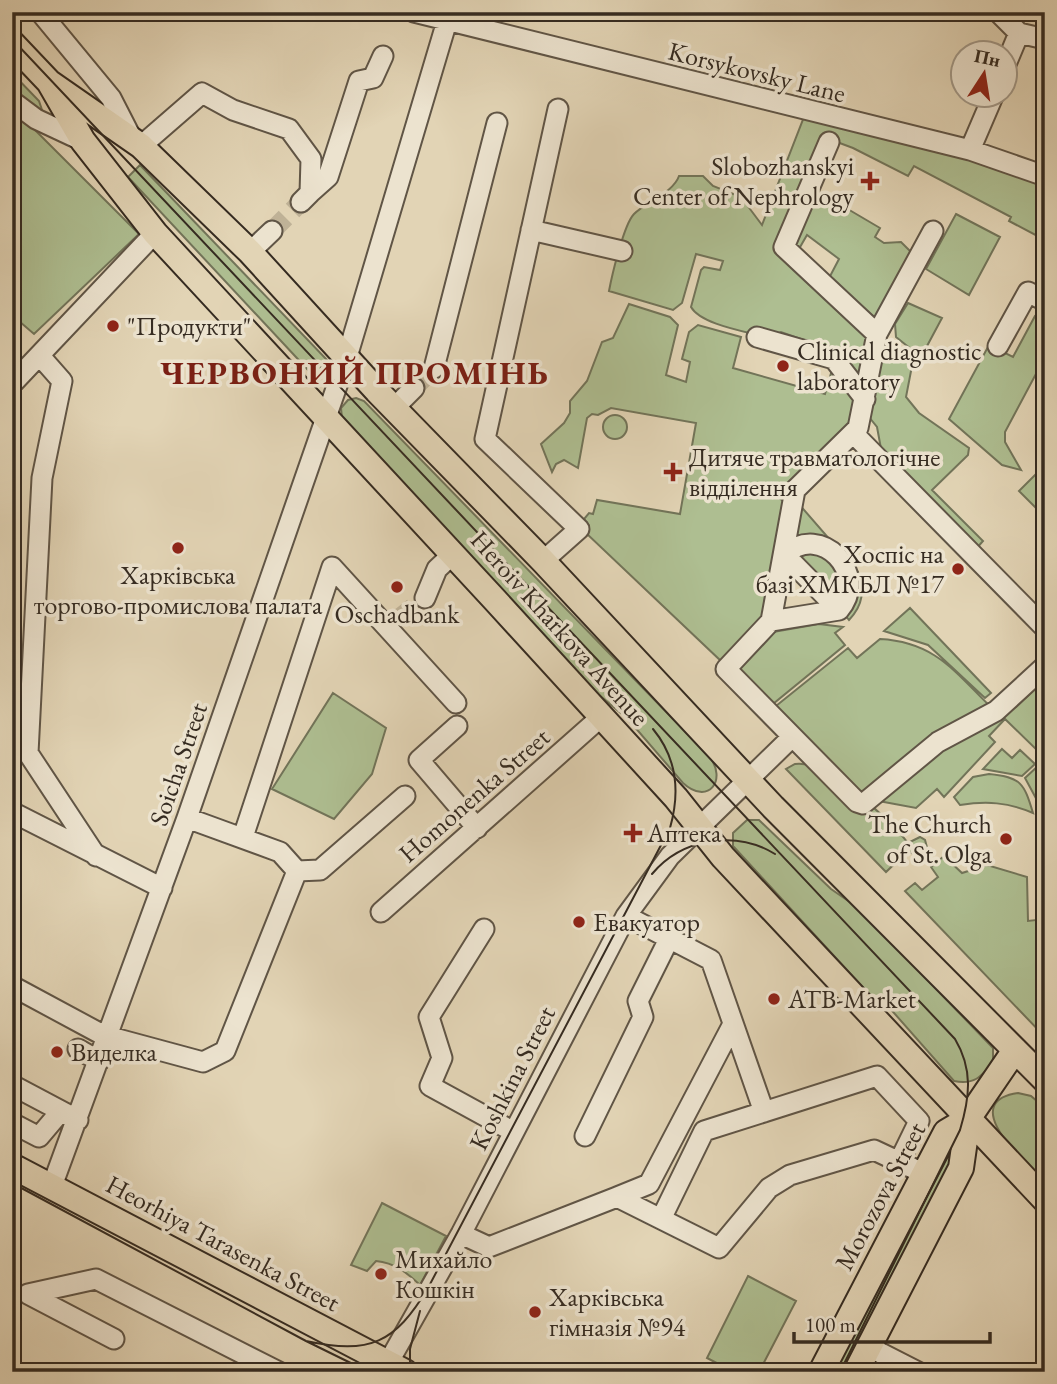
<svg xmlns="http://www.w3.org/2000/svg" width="1057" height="1384" font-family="'EB Garamond',serif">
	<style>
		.green { fill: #aebe91; stroke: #727459; stroke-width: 2 }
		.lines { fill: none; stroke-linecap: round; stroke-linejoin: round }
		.minor-tunnel { stroke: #bfb297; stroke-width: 19; stroke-dasharray: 19 10; stroke-linecap: butt }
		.minor-casing { stroke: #605546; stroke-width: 23 }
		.major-casing { stroke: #352b21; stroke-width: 28 }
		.minor { stroke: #ece3cf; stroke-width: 19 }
		.major { stroke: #e2d4b5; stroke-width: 24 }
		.tram { stroke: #352b21; stroke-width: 2 }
		.poi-dot { fill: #8f2418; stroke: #ece3cf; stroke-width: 2.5 }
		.labels { text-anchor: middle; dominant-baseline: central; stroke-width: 7; stroke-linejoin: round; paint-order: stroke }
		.street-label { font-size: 26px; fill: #352b21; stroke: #ece3cf }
		.poi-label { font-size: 26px; fill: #352b21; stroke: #ece3cf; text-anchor: start }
		.district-label { font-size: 33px; font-weight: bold; letter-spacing: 2px; fill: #7a1f14; stroke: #ece3cf }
	</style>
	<rect width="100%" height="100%" fill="#e2d4b5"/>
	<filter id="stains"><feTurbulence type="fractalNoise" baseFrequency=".00286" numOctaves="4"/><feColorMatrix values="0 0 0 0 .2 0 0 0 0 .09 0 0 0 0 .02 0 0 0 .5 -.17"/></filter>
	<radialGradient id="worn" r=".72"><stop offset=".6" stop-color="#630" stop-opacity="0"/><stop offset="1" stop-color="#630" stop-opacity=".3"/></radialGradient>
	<!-- green -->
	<path class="green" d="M 12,73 L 39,101 L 42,110 L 36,111 L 12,91 Z
		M 12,114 L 32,127 L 139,234 L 34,334 L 12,315 Z
		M 804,117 L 966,155 L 1045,180 L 1041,204 L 1045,208 L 1045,240 L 1009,221 L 1011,217 L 914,166 L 908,176 L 853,148 L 821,136 L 781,243 L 872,335 L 859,380 L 821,346 L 781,332 L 769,338 C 749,332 701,325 691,307 L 701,270 L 704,267 L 720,270 L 723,261 L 696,254 L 682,303 L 673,310 L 609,291 C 612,275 624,224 634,214 C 647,201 673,193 679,176 L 703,176 L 713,186 L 741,197 L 762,225 Z
		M 140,165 L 328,361 L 329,369 L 324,375 L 309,371 L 128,177 Z
		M 812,188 L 880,228 L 875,237 L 884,243 L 901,242 L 912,253 L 876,318 L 827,282 L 839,259 L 807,235 L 796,254 L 788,246 Z
		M 956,214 L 1000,237 L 969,295 L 926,269 Z
		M 908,303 L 942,318 L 927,346 L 921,351 L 911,349 L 896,337 L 895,324 Z
		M 629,304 L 670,317 L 678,325 L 666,375 L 686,382 L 690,362 L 682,359 L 689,332 L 698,325 L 741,337 L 733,368 L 825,394 L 834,363 L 854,397 L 855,423 L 777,496 L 784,502 L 766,616 L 721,661 L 587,534 L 589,526 L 584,519 L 589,513 L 593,514 L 597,500 L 680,514 L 696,423 L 611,408 L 598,415 L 592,414 L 587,418 L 578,468 L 564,460 L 556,464 L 552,472 L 541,444 L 564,423 L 570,413 L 570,401 L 587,381 L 602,342 L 613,338 Z
		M 1042,310 L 1045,310 L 1045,366 L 1037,372 L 1005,432 L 1005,442 L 1021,470 L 1002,465 L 949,419 L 989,345 L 1013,357 L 1035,316 Z
		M 885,344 L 912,366 L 906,397 L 919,413 L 969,448 L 968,455 L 932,490 L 983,541 L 976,549 L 882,454 L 877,427 L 869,417 Z
		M 356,398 L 364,401 L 709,756 C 728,780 708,806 683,783 L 627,718 L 594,691 L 342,418 L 341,408 L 348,400 Z
		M603 427a12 12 0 1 1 24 0a12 12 0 1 1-24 0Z
		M 1042,468 L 1045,470 L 1045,517 L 1019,491 Z
		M 798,503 L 858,572 C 864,591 864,604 849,620 L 842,611 L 845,563 L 792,546 Z
		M 808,547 L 841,564 L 837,599 L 792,551 Z
		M 910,608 L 991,693 L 985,698 L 928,645 L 884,631 Z
		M 819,624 L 843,627 L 835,633 L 845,645 L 768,708 L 735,666 L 773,632 Z
		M 880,639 C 937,642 956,674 995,711 L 1016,707 L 1037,687 L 1037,667 L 1045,661 L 1045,758 L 1005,719 L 989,736 L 995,742 L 944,797 L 937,789 L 916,808 L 868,799 L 771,710 L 848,648 L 857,658 Z
		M 333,693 L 386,728 L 372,774 L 334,819 L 272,789 Z
		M 1002,749 L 1012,758 L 1020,750 L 1035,764 L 1022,776 L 983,769 Z
		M 795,764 C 826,759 889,819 908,843 L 920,837 L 925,840 L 928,851 L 915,855 L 908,851 L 886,872 L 786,769 Z
		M 1038,766 L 1045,773 L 1045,815 L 1025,778 Z
		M 989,774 C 1021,777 1024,783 1033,813 C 1008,802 986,801 960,805 L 954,797 L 973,777 Z
		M 747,820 L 759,820 L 831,889 L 857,907 L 993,1048 L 993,1063 C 981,1077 974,1085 954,1081 L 887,1005 L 869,994 L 733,846 L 733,833 Z
		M 944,856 L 962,873 L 987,865 L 1027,877 L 1028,921 L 1045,919 L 1045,1037 L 905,891 L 915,883 L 922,890 L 938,877 L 931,867 Z
		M 1018,1093 L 1031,1096 L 1045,1108 L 1045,1184 C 1028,1165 955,1102 1018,1093 Z
		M 944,1145 L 958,1155 L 849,1372 L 829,1372 Z
		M 382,1203 L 446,1236 L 420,1285 C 406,1272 395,1263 376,1261 L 367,1271 L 351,1265 Z
		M 748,1276 L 796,1301 L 759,1372 L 734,1372 L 707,1358 Z"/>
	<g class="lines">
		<!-- minor-tunnel -->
		<path class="minor-tunnel" d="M 272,231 L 301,202
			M 414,388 L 434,368
			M 398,619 L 425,598"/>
		<!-- minor casing -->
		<g class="minor-casing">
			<path id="minor" d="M 40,12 L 111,98 L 132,139
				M 414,12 L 970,150 L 1045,176
				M 998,12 L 1019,33 L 1045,39
				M 1004,69 L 1019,33
				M 12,101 L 36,119 L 83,141
				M 829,142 L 784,247 L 877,334
				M 141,146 L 202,93 L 233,110 L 289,129 L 311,159 L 310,193 L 301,202
				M 970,150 L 994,94
				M 310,193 L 328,177 L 359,81 L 373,78 L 383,56
				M 531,230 L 622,251
				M 933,231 L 877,334 L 858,428 L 795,490 L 771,621 L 726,669 L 857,802 L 863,804 L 938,742 L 996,711 L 1045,666
				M 250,252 L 272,231
				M 757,337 L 834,359 L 865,399
				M 998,346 L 1028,292 L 1045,301
				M 40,356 L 62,381 L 42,478 L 28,753 L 96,856
				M 434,368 L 497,123
				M 12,384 L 155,233
				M 394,408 L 414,388
				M 854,434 L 1045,628
				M 543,561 L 579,529 L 485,439 L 558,109
				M 425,598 L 437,569 L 453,554
				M 771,621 L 839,610 L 785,555 C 821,521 870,574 839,610
				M 457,726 L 419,760 L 477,828
				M 12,812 L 162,888
				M 187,818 L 280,852 L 297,871 L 320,870 L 405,796
				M 243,837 L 332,567 L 456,703
				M 381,912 L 601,717
				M 626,916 L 711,960 L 764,1112
				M 484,929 L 429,1017 L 442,1058 L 430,1086 L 514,1132
				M 12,986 L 103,1035 L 203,1062 L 225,1051 L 297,871
				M 78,1049 L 99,1061
				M 12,1085 L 78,1120
				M 12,1123 L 39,1137 L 61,1111
				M 585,1136 L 643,1017 L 638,1001 L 669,939
				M 52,1186 L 187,818 L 347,357 L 447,21
				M 617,1197 L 649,1184 L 733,1024
				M 661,1219 L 704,1131 L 877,1076 L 919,1121 L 899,1162
				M 461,1234 L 489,1247 L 617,1197 L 719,1248 L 769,1188 L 790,1175 L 874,1150 L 923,1173
				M 114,1339 L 28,1294 L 96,1279 L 279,1372
				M 869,1347 L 918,1372
				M 388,1363 L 461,1234 L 626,916 L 670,856 L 791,738"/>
		</g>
		<!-- major casing -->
		<g class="major-casing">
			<path id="major" d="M 12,43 L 49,82 L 141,146 L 250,252 L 377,391 L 543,561 L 773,807 L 1045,1080
				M 49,82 L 83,141 L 155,233 L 495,600 L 676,798 L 723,857 L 1045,1200
				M 968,1119 L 1015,1050
				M 12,1166 L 405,1372
				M 821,1372 L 946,1132 L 968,1119
				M 856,1372 L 961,1168 L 968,1119"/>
		</g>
		<!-- minor -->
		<use href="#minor" class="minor"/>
		<!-- major -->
		<use href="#major" class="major"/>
		<!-- tram -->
		<path class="tram" d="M 12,39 L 955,1039 C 973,1069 970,1097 960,1130 L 840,1372
			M 652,874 C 682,838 736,830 775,854
			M 12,1183 L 306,1341 L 369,1372
			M 306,1341 C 370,1355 395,1343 428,1288 L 670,828 C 680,793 677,758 653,729
			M 410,1372 L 410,1349 L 420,1311"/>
	</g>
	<!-- markers -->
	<g class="poi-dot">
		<path d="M866.5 170.5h7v7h7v7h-7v7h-7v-7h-7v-7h7z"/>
		<circle cx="113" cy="326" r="7"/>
		<circle cx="783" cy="366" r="7"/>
		<path d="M669.5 461.5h7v7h7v7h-7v7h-7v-7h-7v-7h7z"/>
		<circle cx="178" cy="548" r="7"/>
		<circle cx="958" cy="569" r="7"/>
		<circle cx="397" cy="587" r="7"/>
		<path d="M629.5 822.5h7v7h7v7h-7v7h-7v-7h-7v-7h7z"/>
		<circle cx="1006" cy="839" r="7"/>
		<circle cx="579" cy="922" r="7"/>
		<circle cx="774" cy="999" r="7"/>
		<circle cx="57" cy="1052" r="7"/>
		<circle cx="381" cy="1274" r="7"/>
		<circle cx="535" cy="1312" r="7"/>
	</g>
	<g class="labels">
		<!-- street labels -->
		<g class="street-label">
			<text transform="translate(757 72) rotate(14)">Korsykovsky Lane</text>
			<text transform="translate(560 628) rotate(48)">Heroiv Kharkova Avenue</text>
			<text transform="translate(178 764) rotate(-71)">Soicha Street</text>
			<text transform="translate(474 795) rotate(-41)">Homonenka Street</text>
			<text transform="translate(512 1078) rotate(-63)">Koshkina Street</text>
			<text transform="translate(880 1196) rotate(-62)">Morozova Street</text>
			<text transform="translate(223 1243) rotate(28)">Heorhiya Tarasenka Street</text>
		</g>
		<!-- poi labels -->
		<g class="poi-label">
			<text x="854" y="166" text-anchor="end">Slobozhanskyi<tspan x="854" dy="30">Center of Nephrology</tspan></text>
			<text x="127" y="326">"Продукти"</text>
			<text x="797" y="351">Clinical diagnostic<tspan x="797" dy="30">laboratory</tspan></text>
			<text x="689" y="457">Дитяче травматологічне<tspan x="689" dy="30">відділення</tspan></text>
			<text x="944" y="554" text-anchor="end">Хоспіс на<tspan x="944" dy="30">базі ХМКБЛ №17</tspan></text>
			<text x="178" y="575" text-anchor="middle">Харківська<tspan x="178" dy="30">торгово-промислова палата</tspan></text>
			<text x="397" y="614" text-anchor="middle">Oschadbank</text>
			<text x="992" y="824" text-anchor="end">The Church<tspan x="992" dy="30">of St. Olga</tspan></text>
			<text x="647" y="833">Аптека</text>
			<text x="593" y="922">Евакуатор</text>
			<text x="788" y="999">ATB-Market</text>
			<text x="71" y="1052">Виделка</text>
			<text x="395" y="1259">Михайло<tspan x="395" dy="30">Кошкін</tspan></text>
			<text x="549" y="1297">Харківська<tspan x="549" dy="30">гімназія №94</tspan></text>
		</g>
		<!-- district labels -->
		<g class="district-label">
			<text x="355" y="372">ЧЕРВОНИЙ ПРОМІНЬ</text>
		</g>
	</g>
	<!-- margin -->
	<rect width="1057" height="1384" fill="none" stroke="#e2d4b5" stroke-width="42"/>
	<rect x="14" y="14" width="1029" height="1356" fill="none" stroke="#352b21" stroke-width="3.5"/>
	<rect x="21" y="21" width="1015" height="1342" fill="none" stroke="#352b21" stroke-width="2"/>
	<!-- north arrow -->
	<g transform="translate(984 74) rotate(12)"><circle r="33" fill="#ece3cf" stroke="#a39989" stroke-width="2"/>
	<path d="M0-5L12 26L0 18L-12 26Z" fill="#8f2418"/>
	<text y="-10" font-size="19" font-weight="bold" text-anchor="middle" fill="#352b21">Пн</text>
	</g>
	<!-- scale -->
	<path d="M794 1332v10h196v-10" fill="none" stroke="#352b21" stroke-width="3.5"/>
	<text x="805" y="1332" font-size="21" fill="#352b21" stroke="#ece3cf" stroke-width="5" paint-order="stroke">100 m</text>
	<rect width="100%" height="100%" filter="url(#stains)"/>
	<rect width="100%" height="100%" fill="url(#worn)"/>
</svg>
